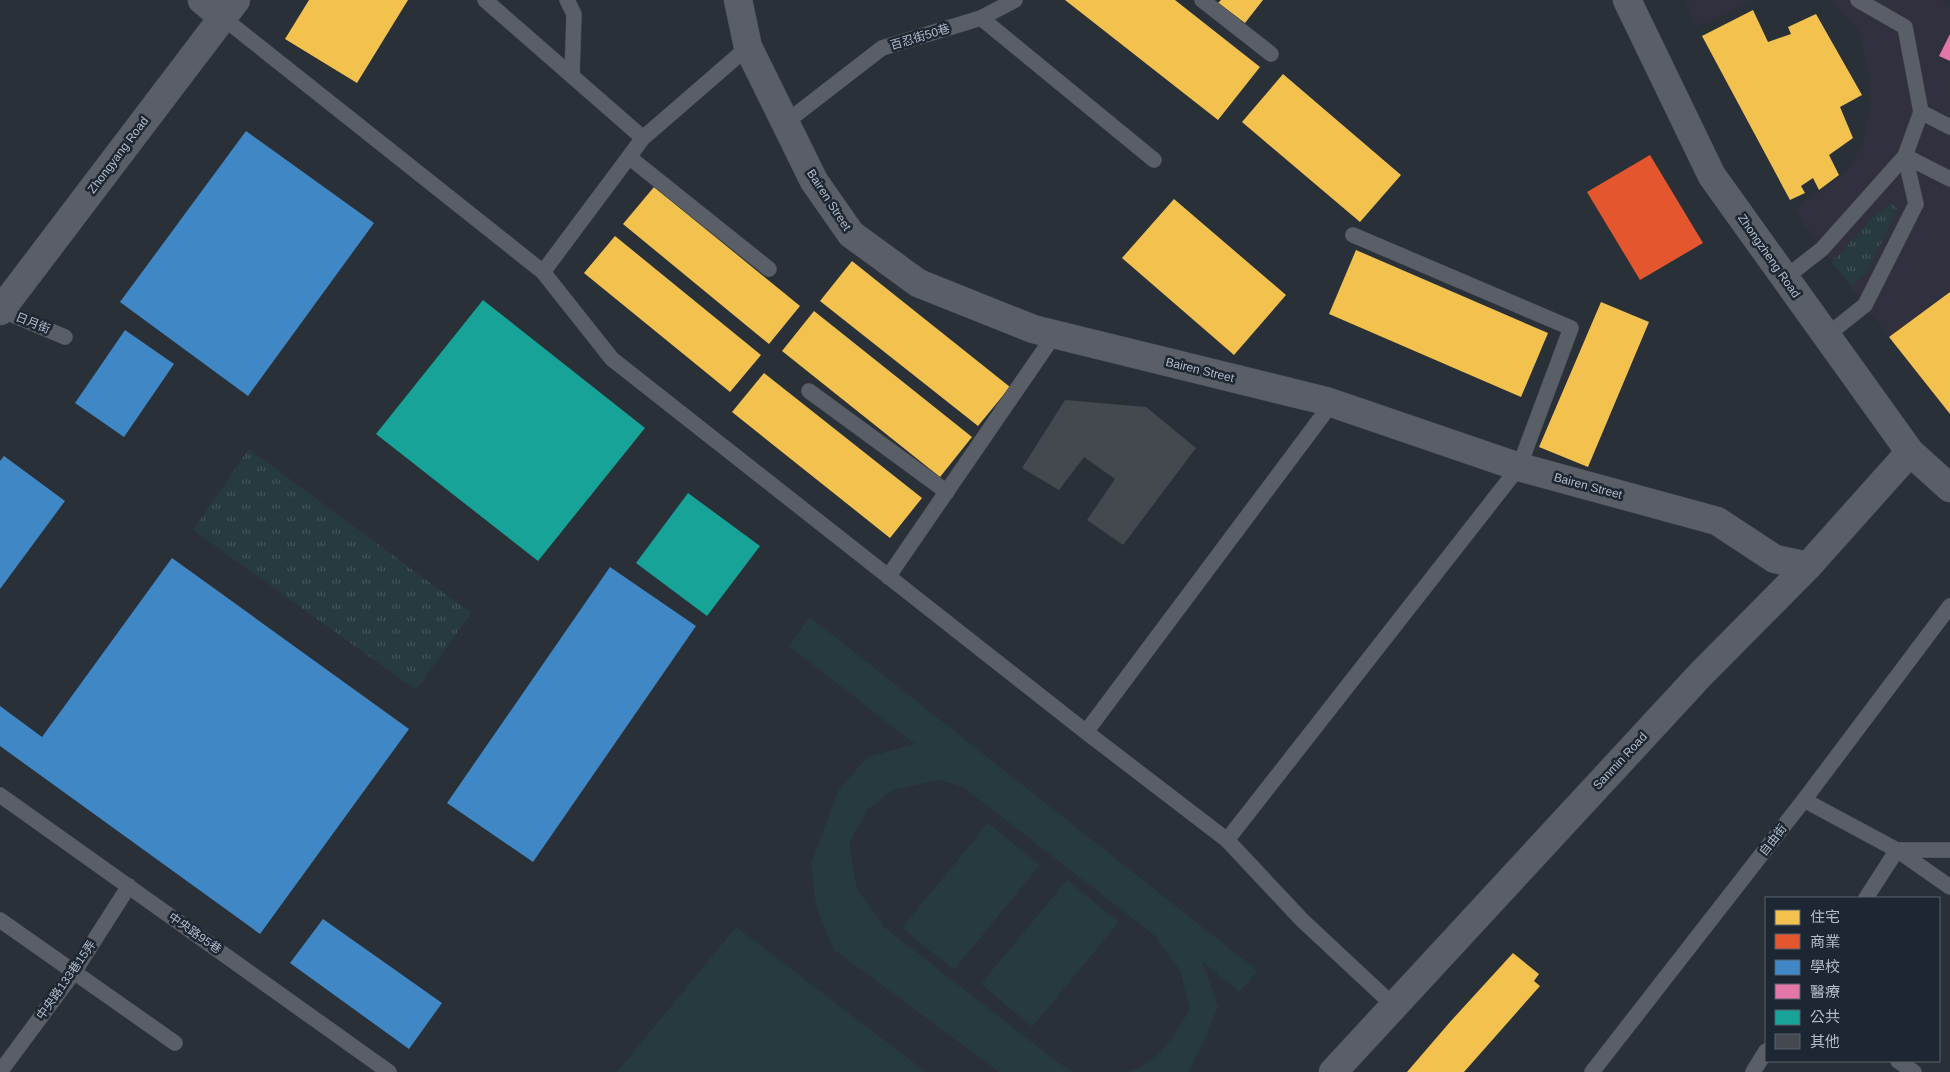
<svg xmlns="http://www.w3.org/2000/svg" width="1950" height="1072" font-family="Helvetica,'Noto Sans TC',sans-serif">
	<style>
		.medical { fill: #31303e }
		.grass { fill: url(#grass-tufts) }
		.pitch { fill: #273a3e }
		.homes { fill: #f2c14e }
		.shops { fill: #e4572e }
		.schools { fill: #3f88c5 }
		.health { fill: #e377a8 }
		.public { fill: #17a398 }
		.building { fill: #444950 }
		.lines { fill: none; stroke-linecap: round; stroke-linejoin: round }
		.service-casing { stroke: #484c53; stroke-width: 16 }
		.minor-casing { stroke: #484c53; stroke-width: 29 }
		.tertiary-casing { stroke: #484c53; stroke-width: 29 }
		.service { stroke: #5a5e66; stroke-width: 15 }
		.minor { stroke: #5a5e66; stroke-width: 28 }
		.tertiary { stroke: #5a5e66; stroke-width: 28 }
		.labels { text-anchor: middle; dominant-baseline: central; stroke-width: 5; stroke-linejoin: round; paint-order: stroke }
		.street-label { font-size: 12px; fill: #b4bcc9; stroke: #1d2633 }
	</style>
	<defs>
		<pattern id="grass-tufts" width="24" height="20" patternUnits="userSpaceOnUse" patternTransform="scale(1.25)"><rect width="24" height="20" fill="#273a3e"/><path d="M3 7l-1-3M5 7V3M7 7l1-3M15 17l-1-3M17 17v-4M19 17l1-3" fill="none" stroke="#445559"/></pattern>
	</defs>
	<rect width="100%" height="100%" fill="#2a3038"/>
	<!-- medical -->
	<path class="medical" d="M 1692,0 L 1752,0 L 1696,27 L 1685,3 Z
		M 1831,0 L 1940,0 L 1950,6 L 1950,34 L 1939,55 L 1950,61 L 1950,292 L 1889,337 L 1807,229 L 1795,208 L 1826,187 L 1847,171 L 1862,146 L 1871,105 L 1869,76 L 1858,30 Z"/>
	<!-- grass -->
	<path class="grass" d="M 1891,203 L 1898,209 L 1867,272 L 1852,287 L 1832,263 L 1869,221 Z
		M 249,449 L 471,613 L 416,690 L 193,530 Z"/>
	<!-- pitch -->
	<path class="pitch" d="M 810,617 L 1258,971 L 1239,992 L 1202,961 L 1218,1007 L 1203,1043 L 1188,1072 L 1127,1072 C 1159,1063 1174,1036 1190,1009 L 1180,970 L 1154,935 L 963,787 L 939,780 L 893,790 L 868,809 L 849,843 L 857,889 L 884,927 L 1056,1061 L 1073,1072 L 999,1072 L 833,949 L 816,905 L 811,864 L 839,789 L 868,757 L 915,744 L 789,646 Z
		M 988,823 L 1040,865 L 954,970 L 902,928 Z
		M 1067,880 L 1119,922 L 1032,1027 L 981,984 Z
		M 736,927 L 926,1072 L 617,1072 Z"/>
	<!-- homes -->
	<path class="homes" d="M 309,0 L 408,0 L 357,83 L 285,39 Z
		M 1065,0 L 1175,0 L 1260,67 L 1218,120 Z
		M 1221,0 L 1263,0 L 1245,23 L 1218,3 Z
		M 1753,10 L 1768,42 L 1791,34 L 1788,27 L 1816,14 L 1862,95 L 1840,107 L 1853,138 L 1829,155 L 1839,175 L 1819,190 L 1813,178 L 1801,186 L 1805,193 L 1790,200 L 1702,36 Z
		M 1283,74 L 1401,175 L 1360,222 L 1242,122 Z
		M 654,187 L 800,306 L 769,344 L 623,224 Z
		M 1174,199 L 1286,295 L 1234,355 L 1122,258 Z
		M 615,236 L 761,355 L 730,392 L 584,273 Z
		M 1356,250 L 1548,333 L 1521,397 L 1329,314 Z
		M 852,261 L 1010,387 L 978,426 L 820,301 Z
		M 1950,292 L 1950,414 L 1889,337 Z
		M 1601,302 L 1649,322 L 1588,467 L 1539,447 Z
		M 814,311 L 972,437 L 940,477 L 782,351 Z
		M 764,373 L 922,498 L 890,538 L 732,412 Z
		M 1513,953 L 1539,974 L 1534,981 L 1540,986 L 1464,1072 L 1407,1072 L 1450,1022 Z"/>
	<!-- shops -->
	<path class="shops" d="M 1650,155 L 1703,243 L 1640,280 L 1587,192 Z"/>
	<!-- schools -->
	<path class="schools" d="M 246,131 L 374,223 L 248,396 L 120,302 Z
		M 125,330 L 174,364 L 124,437 L 75,403 Z
		M 4,456 L 65,501 L 0,589 L 0,461 Z
		M 172,558 L 409,729 L 260,934 L 0,746 L 0,706 L 42,737 Z
		M 610,567 L 696,626 L 533,862 L 447,803 Z
		M 323,919 L 442,1003 L 409,1049 L 290,963 Z"/>
	<!-- health -->
	<path class="health" d="M 1950,34 L 1950,61 L 1939,56 Z"/>
	<!-- public -->
	<path class="public" d="M 483,300 L 645,428 L 538,561 L 376,434 Z
		M 688,493 L 760,546 L 707,616 L 636,563 Z"/>
	<!-- building -->
	<path class="building" d="M 1065,400 L 1146,407 L 1196,448 L 1123,545 L 1087,520 L 1115,479 L 1084,457 L 1059,490 L 1022,468 Z"/>
	<g class="lines">
		<!-- service casing -->
		<g class="service-casing">
			<path id="service" d="M 485,0 L 643,138
				M 567,0 L 574,14 L 572,76
				M 1202,0 L 1271,54
				M 222,17 L 543,272 L 612,359 L 1086,732 L 1227,840 L 1302,920 L 1393,1005
				M 981,18 L 1154,160
				M 1921,112 L 1950,127
				M 785,123 L 882,48 L 981,18 L 1015,0
				M 1905,156 L 1950,179
				M 629,157 L 769,269
				M 543,272 L 643,138 L 748,47
				M 1785,278 L 1822,249 L 1905,156 L 1921,112 L 1905,27 L 1858,0
				M 1,310 L 65,337
				M 1826,336 L 1865,305 L 1916,204 L 1905,156
				M 809,391 L 947,492
				M 888,577 L 1055,334
				M 1086,732 L 1332,403
				M 0,795 L 389,1072
				M 1804,800 L 1897,850 L 1950,887
				M 1227,840 L 1519,467 L 1571,328 L 1353,235
				M 1866,898 L 1897,850 L 1950,850
				M 0,920 L 175,1043
				M 1898,1061 L 1914,1072
				M 0,1072 L 74,972 L 129,886
				M 1592,1072 L 1804,800 L 1950,606
				M 1753,1072 L 1766,1051"/>
		</g>
		<!-- minor casing -->
		<g class="minor-casing">
			<path id="minor" d="M 202,0 L 222,17
				M 738,0 L 748,47 L 814,181 L 851,234 L 918,283 L 1033,329 L 1326,401 L 1519,467 L 1717,521 L 1775,559 L 1808,566
				M 1333,1072 L 1701,674 L 1808,566 L 1910,452"/>
		</g>
		<!-- tertiary casing -->
		<g class="tertiary-casing">
			<path id="tertiary" d="M 1627,0 L 1712,176 L 1910,452 L 1950,488
				M 0,311 L 236,0"/>
		</g>
		<!-- service -->
		<use href="#service" class="service"/>
		<!-- minor -->
		<use href="#minor" class="minor"/>
		<!-- tertiary -->
		<use href="#tertiary" class="tertiary"/>
	</g>
	<g class="labels">
		<!-- street labels -->
		<g class="street-label">
			<text transform="translate(920 37) rotate(-17)">百忍街50巷</text>
			<text transform="translate(118 155) rotate(-53)">Zhongyang Road</text>
			<text transform="translate(829 200) rotate(57)">Bairen Street</text>
			<text transform="translate(1769 256) rotate(55)">Zhongzheng Road</text>
			<text transform="translate(33 323) rotate(22)">日月街</text>
			<text transform="translate(1200 370) rotate(14)">Bairen Street</text>
			<text transform="translate(1588 486) rotate(15)">Bairen Street</text>
			<text transform="translate(1620 761) rotate(-47)">Sanmin Road</text>
			<text transform="translate(1773 840) rotate(-52)">自由街</text>
			<text transform="translate(195 933) rotate(35)">中央路95巷</text>
			<text transform="translate(66 980) rotate(-55)">中央路133巷15弄</text>
		</g>
	</g>
	<!-- legend -->
	<rect x="1765" y="897" width="175" height="165" fill="#1d2633" stroke="#59626f"/>
	<rect x="1775" y="910" width="25" height="15" fill="#f2c14e" stroke="#59626f"/>
	<text x="1810" y="922" font-size="15" fill="#b4bcc9">住宅</text>
	<rect x="1775" y="934" width="25" height="15" fill="#e4572e" stroke="#59626f"/>
	<text x="1810" y="947" font-size="15" fill="#b4bcc9">商業</text>
	<rect x="1775" y="960" width="25" height="15" fill="#3f88c5" stroke="#59626f"/>
	<text x="1810" y="972" font-size="15" fill="#b4bcc9">學校</text>
	<rect x="1775" y="984" width="25" height="15" fill="#e377a8" stroke="#59626f"/>
	<text x="1810" y="997" font-size="15" fill="#b4bcc9">醫療</text>
	<rect x="1775" y="1010" width="25" height="15" fill="#17a398" stroke="#59626f"/>
	<text x="1810" y="1022" font-size="15" fill="#b4bcc9">公共</text>
	<rect x="1775" y="1034" width="25" height="15" fill="#444950" stroke="#59626f"/>
	<text x="1810" y="1047" font-size="15" fill="#b4bcc9">其他</text>
</svg>
